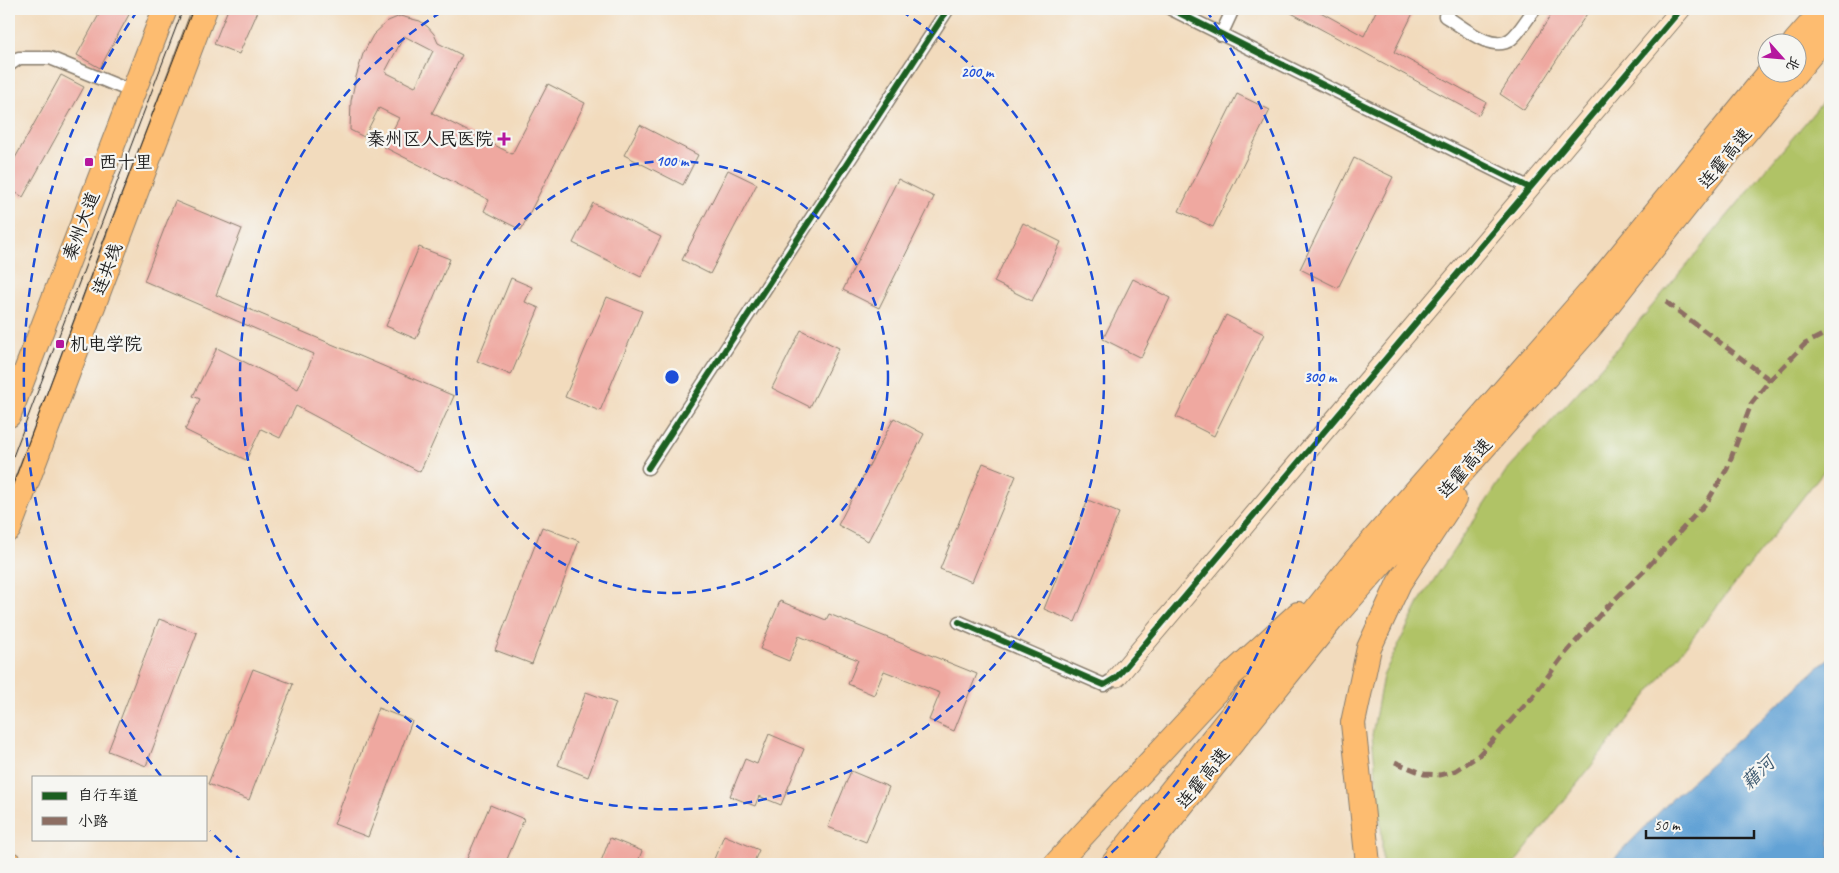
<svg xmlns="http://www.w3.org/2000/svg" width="1839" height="873" font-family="Caveat,'LXGW WenKai TC',sans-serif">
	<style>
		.green { fill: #b0c366; stroke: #667041 }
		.water { fill: #62a2d5; stroke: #3f5f78 }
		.building { fill: #efa8a0; fill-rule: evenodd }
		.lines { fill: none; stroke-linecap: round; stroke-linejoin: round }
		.street-casing { stroke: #877c6c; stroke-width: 15 }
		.secondary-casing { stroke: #877c6c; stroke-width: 21 }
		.highway-casing { stroke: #877c6c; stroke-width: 26 }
		.street { stroke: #fff; stroke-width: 12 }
		.secondary { stroke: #fee4c6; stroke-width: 19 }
		.highway { stroke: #fdbc70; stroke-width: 24 }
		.tram { stroke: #1c1c1c; stroke-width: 1 }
		.quiet { stroke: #8d6e63; stroke-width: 5; stroke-dasharray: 10 5; stroke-linecap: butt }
		.cycleway-casing { stroke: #f6f6f2; stroke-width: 9 }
		.cycleway { stroke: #1b5e20; stroke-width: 6 }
		.ring { fill: none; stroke: #1d4ed8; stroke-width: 2.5; stroke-dasharray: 9 6 }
		.poi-dot { fill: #b5179e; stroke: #f6f6f2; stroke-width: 2 }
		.labels { text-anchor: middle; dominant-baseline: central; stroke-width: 4.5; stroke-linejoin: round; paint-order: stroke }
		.poi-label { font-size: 18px; fill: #1c1c1c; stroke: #f6f6f2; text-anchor: start }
		.street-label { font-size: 18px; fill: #1c1c1c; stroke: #f6f6f2 }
		.water-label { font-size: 19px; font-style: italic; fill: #3c586f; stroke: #f6f6f2 }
		.centre { fill: #1d4ed8; stroke: #f6f6f2; stroke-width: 2.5 }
		.ring-label { font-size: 15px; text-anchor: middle; font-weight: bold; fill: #1d4ed8; stroke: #f6f6f2; stroke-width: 4.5; stroke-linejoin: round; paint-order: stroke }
	</style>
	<rect width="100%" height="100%" fill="#f6f6f2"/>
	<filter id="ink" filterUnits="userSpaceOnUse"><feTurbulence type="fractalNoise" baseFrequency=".02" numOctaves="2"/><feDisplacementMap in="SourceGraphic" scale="10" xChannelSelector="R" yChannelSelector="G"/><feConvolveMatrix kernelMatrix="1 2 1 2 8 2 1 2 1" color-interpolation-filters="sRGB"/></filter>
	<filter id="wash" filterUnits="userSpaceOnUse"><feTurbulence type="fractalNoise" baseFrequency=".0096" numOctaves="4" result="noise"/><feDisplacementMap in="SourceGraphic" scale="20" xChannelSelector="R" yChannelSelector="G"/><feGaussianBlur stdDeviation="1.12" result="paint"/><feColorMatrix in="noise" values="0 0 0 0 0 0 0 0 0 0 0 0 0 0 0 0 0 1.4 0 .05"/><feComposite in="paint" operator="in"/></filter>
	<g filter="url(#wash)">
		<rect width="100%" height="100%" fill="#f2dbbd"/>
		<!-- green -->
		<path class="green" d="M 1830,93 L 1830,463 L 1514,864 L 1382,864 L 1382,837 L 1372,735 L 1383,676 L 1421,599 L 1508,469 L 1607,360 Z"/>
		<!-- water -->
		<path class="water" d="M 1830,657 L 1830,864 L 1609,864 L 1675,796 Z"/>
		<g id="blocks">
			<!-- building -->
			<path class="building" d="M 102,9 L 132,9 L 100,68 L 77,55 Z
				M 228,9 L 259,9 L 239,54 L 214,44 Z
				M 1284,9 L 1315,9 L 1364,36 L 1377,9 L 1415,9 L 1394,52 L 1486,102 L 1479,115 Z
				M 1555,9 L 1590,9 L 1524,110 L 1500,94 Z
				M 400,16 L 420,21 L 428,27 L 434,34 L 438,43 L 462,55 L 432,113 L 512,154 L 548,84 L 585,103 L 521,230 L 484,211 L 489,200 L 384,147 L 399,118 L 379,108 L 364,137 L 350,130 L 351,101 L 356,77 L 363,54 L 373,35 L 388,21 ZM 404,36 L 433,51 L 415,87 L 385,72 Z
				M 61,75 L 84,87 L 23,197 L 9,189 L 9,169 Z
				M 1237,94 L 1270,110 L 1213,227 L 1179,211 Z
				M 640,125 L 698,155 L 683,185 L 624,155 Z
				M 1354,158 L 1393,177 L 1338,288 L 1300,269 Z
				M 728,170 L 757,184 L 710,274 L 682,260 Z
				M 898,179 L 934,197 L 879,308 L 843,290 Z
				M 175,201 L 242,229 L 216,295 L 454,396 L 420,472 L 296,406 L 280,438 L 261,429 L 246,460 L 185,430 L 200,399 L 193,396 L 217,348 L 298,389 L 314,354 L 144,281 Z
				M 593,203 L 661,237 L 641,277 L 573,243 Z
				M 1023,223 L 1061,242 L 1032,301 L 994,282 Z
				M 419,247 L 450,259 L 416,339 L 386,326 Z
				M 511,278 L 532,287 L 525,302 L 539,308 L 511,375 L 477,361 Z
				M 1133,279 L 1170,298 L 1141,358 L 1103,339 Z
				M 607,297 L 642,311 L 600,411 L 565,397 Z
				M 1226,315 L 1264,334 L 1214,436 L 1176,417 Z
				M 801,330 L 839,348 L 810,407 L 772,388 Z
				M 894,418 L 924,434 L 868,541 L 838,525 Z
				M 983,463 L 1016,476 L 972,582 L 940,569 Z
				M 1088,500 L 1119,513 L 1075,622 L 1044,609 Z
				M 542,527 L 579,541 L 532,664 L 495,650 Z
				M 780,601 L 826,620 L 829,614 L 977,674 L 954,731 L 929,720 L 940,693 L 884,671 L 874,695 L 848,684 L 858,660 L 799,636 L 789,661 L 760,649 Z
				M 159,619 L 197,633 L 146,766 L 108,751 Z
				M 253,669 L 293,684 L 249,800 L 208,784 Z
				M 586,692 L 616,703 L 588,777 L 558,765 Z
				M 378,708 L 412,721 L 368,837 L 334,824 Z
				M 769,734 L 804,749 L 781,805 L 759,796 L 755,806 L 730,796 L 745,759 L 757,764 Z
				M 851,771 L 889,787 L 866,842 L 828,827 Z
				M 490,805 L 524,819 L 505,864 L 474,864 L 466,861 Z
				M 724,835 L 759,850 L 753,864 L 712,864 Z
				M 610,838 L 642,851 L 637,864 L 600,864 Z"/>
		</g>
	</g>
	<g filter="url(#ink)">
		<use href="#blocks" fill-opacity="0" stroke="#877c6c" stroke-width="1"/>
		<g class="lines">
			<!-- street casing -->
			<g class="street-casing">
				<path id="street" d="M 1171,9 L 1530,188
					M 1450,9 L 1445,16 C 1462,26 1492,54 1511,39 C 1520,32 1527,18 1535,9
					M 1221,35 L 1233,9
					M 9,65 L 19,58 L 50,58 L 133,92
					M 648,468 L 948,9
					M 959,622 L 1104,685 L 1117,677"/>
			</g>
			<!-- secondary casing -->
			<g class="secondary-casing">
				<path id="secondary" d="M 1117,677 L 1681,9"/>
			</g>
			<!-- highway casing -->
			<g class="highway-casing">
				<path id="highway" d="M 1795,42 L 1824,9
					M 1796,72 L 1830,31
					M 9,415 L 165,9
					M 9,529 L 205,9
					M 9,864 L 10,864
					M 1056,864 L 1231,675 L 1298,614
					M 1113,864 L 1354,562 L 1594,288 L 1770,72
					M 1134,864 L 1332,619 L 1591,326 L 1728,153 L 1796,72
					M 1368,864 L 1353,723 L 1369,648 L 1399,583 L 1454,499"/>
			</g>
			<!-- street -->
			<use href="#street" class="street"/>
			<!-- secondary -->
			<use href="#secondary" class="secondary"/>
			<!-- highway -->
			<use href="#highway" class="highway"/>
			<!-- tram -->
			<path class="tram" d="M 9,467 L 183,9
				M 9,495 L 103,242 L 193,9"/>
			<!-- quiet -->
			<path class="quiet" d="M 1666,302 L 1770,380
				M 1395,762 L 1424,774 L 1440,775 L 1455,771 L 1478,756 L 1532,698 L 1563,656 L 1605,609 L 1643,572 L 1707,502 L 1727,469 L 1751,404 L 1770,380 L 1805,344 L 1830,331"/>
			<!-- cycleway casing -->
			<g class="cycleway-casing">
				<path id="cycleway" d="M 1171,9 L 1530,188
					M 648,468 L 948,9
					M 959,622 L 1104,685 L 1117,677 L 1681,9"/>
			</g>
			<!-- cycleway -->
			<use href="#cycleway" class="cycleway"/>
		</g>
	</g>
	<!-- distance rings -->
	<g class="ring">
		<circle cx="672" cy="377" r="216"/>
		<path d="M901 11A432 432 0 1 1 443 11"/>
		<path d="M243 862A648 648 0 0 1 210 831M161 776A648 648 0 0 1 138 10M1206 10A648 648 0 0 1 1101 862"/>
	</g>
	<!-- markers -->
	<g class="poi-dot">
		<path d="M501.5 131.5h5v5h5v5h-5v5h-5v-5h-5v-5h5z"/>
		<rect x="84" y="157" width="10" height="10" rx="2.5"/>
		<rect x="55" y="339" width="10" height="10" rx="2.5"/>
	</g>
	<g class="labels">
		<!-- poi labels -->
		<g class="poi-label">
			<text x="493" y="139" text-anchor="end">秦州区人民医院</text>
			<text x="99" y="162">西十里</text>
			<text x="70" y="344">机电学院</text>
		</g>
		<!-- street labels -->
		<g class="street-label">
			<text transform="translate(1725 158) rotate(-51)">连霍高速</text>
			<text transform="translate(81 226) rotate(-69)">秦州大道</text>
			<text transform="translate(107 269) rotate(-69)">连共线</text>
			<text transform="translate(1465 468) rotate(-49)">连霍高速</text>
			<text transform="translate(1203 778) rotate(-51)">连霍高速</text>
		</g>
		<!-- water labels -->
		<g class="water-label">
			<text transform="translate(1758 773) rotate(-44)">藉河</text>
		</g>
	</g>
	<circle cx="672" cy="377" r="8" class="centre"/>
	<g class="ring-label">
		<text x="977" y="77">200 m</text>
		<text x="672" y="166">100 m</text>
		<text x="1320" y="382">300 m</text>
	</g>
	<!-- margin -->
	<rect width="1839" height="873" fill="none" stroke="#f6f6f2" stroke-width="30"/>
	<!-- legend -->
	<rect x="32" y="776" width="175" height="65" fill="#f6f6f2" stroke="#9f9f9c"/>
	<rect x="42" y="792" width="25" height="8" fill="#1b5e20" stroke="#9f9f9c"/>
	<text x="78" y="800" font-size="15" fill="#1c1c1c">自行车道</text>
	<rect x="42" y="817" width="25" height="8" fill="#8d6e63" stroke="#9f9f9c"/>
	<text x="78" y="826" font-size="15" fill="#1c1c1c">小路</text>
	<!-- north arrow -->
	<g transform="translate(1782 58) rotate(117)"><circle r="24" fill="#f6f6f2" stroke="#9f9f9c"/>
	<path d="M0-4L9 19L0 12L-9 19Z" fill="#b5179e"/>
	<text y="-8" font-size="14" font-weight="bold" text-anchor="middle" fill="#1c1c1c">北</text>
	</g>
	<!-- scale -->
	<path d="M1646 830v8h108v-8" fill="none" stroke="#1c1c1c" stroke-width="2.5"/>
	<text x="1654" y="830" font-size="15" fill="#1c1c1c" stroke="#f6f6f2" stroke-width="4" paint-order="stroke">50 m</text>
</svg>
